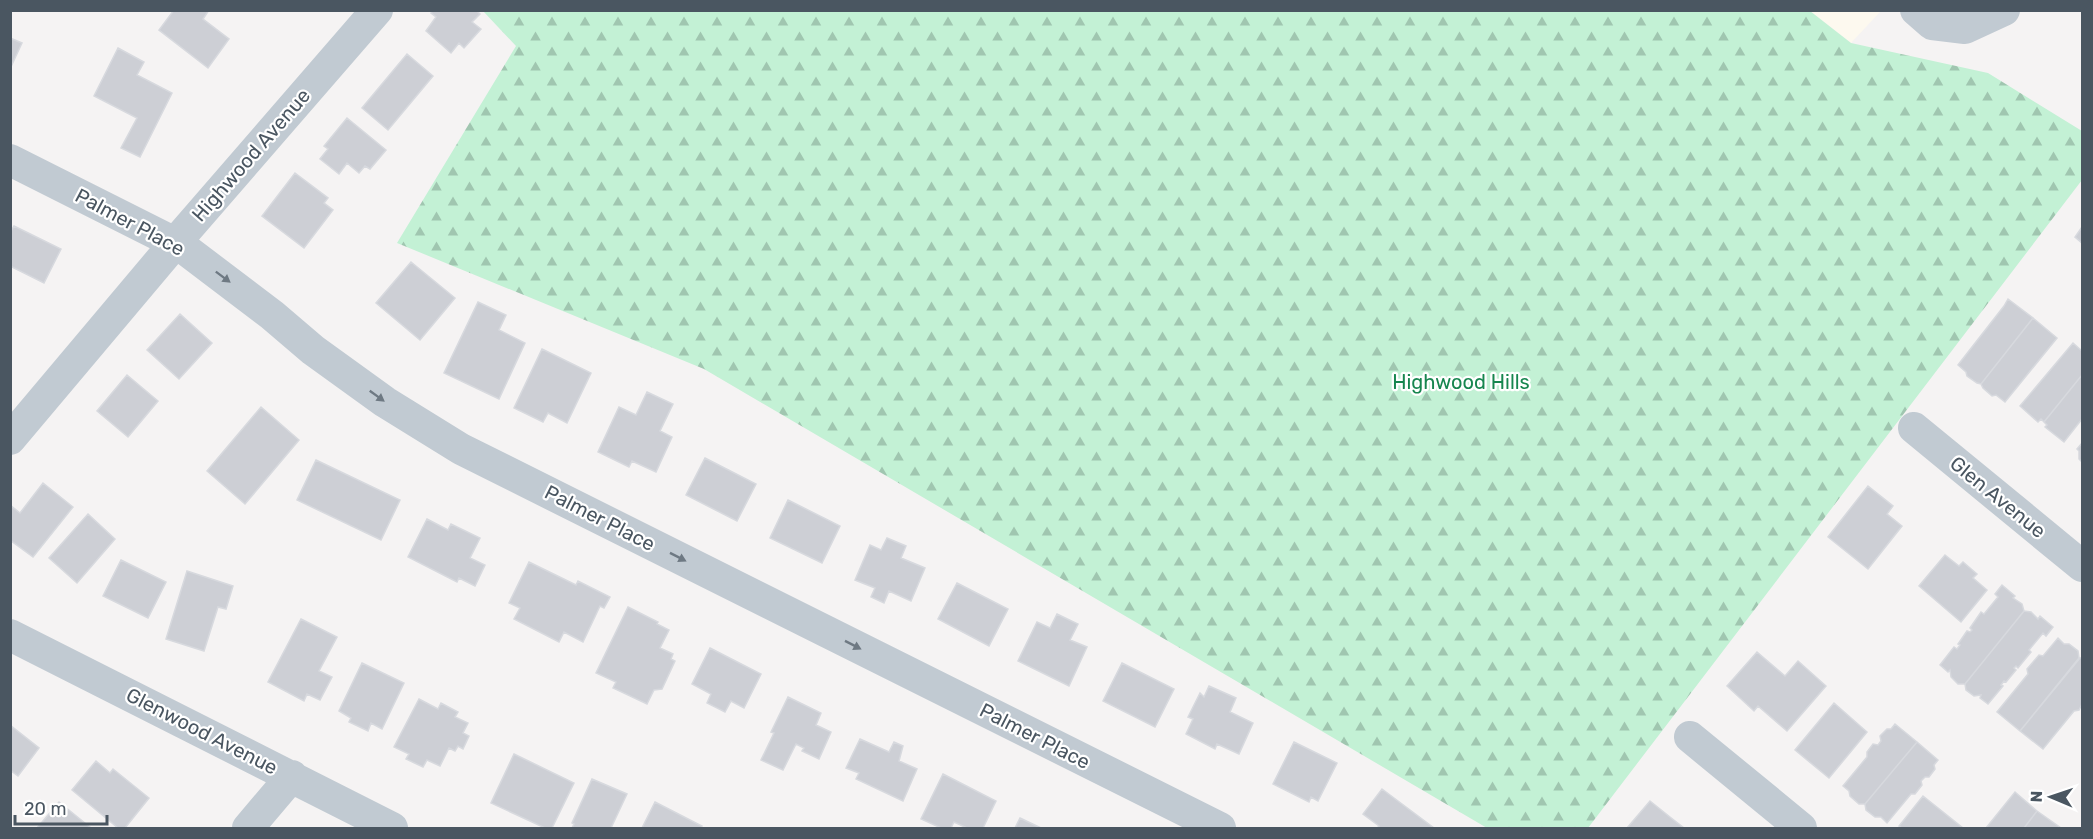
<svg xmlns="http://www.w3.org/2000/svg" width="2093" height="839" font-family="Rubik,sans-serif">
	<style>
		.commercial { fill: #fdf9ef }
		.forest { fill: url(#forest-firs) }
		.building { fill: #cdcfd5; stroke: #d7d9de; stroke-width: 1.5 }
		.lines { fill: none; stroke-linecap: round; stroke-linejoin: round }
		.minor { stroke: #c1cad2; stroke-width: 32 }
		.oneway { fill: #6e7983 }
		.labels { text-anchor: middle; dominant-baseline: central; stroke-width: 4.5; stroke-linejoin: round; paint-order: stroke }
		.street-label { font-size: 20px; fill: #4a5661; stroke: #fff }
		.park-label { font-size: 20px; fill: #17864f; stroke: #fff }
	</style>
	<defs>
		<pattern id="forest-firs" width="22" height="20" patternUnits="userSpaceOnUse" patternTransform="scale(1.5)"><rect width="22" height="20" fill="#c3f1d5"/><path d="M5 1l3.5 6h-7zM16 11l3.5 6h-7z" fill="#a0c6b0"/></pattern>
	</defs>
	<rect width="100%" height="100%" fill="#f5f3f3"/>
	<!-- commercial -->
	<path class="commercial" d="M 1810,11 L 1881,11 L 1851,43 Z"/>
	<!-- forest -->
	<path class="forest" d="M 483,11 L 1810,11 L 1851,43 L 1988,73 L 2082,131 L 2082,180 L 1588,828 L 1487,828 L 704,369 L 397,243 L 516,46 Z"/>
	<!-- building -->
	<path class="building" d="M 174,10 L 209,10 L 203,19 L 229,39 L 208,68 L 159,30 Z
		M 433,10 L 476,10 L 480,14 L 472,22 L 481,29 L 464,48 L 459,43 L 451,53 L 426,31 L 436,17 L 431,13 Z
		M 10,38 L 22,43 L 10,69 Z
		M 118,48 L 144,62 L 137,75 L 172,93 L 140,157 L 121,148 L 137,118 L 94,96 Z
		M 407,54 L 433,76 L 388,130 L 362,108 Z
		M 347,118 L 386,150 L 370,169 L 365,166 L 359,173 L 347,163 L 339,174 L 320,159 L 328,149 L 324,146 Z
		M 295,173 L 328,198 L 324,203 L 333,210 L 304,248 L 262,216 Z
		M 14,226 L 61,249 L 44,283 L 10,266 L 10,233 Z
		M 2082,227 L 2082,243 L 2075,237 Z
		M 411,262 L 455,298 L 420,340 L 376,303 Z
		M 2008,299 L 2033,318 L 1981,384 L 1977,383 L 1967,376 L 1966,372 L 1958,365 L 2004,306 Z
		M 478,302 L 506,315 L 499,330 L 525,343 L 499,399 L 444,373 Z
		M 180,314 L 212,343 L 179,379 L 147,350 Z
		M 2033,318 L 2057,338 L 2005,402 L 1996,395 L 1992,396 L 1983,388 L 1981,384 Z
		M 2073,343 L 2082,351 L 2082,375 L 2044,422 L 2041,419 L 2038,422 L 2020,406 Z
		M 542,349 L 591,373 L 567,423 L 548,413 L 543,422 L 514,408 Z
		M 127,375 L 158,401 L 128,437 L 97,411 Z
		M 2082,375 L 2082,419 L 2064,442 L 2045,427 L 2047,425 L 2044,422 Z
		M 647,392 L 673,404 L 660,431 L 672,437 L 656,472 L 632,461 L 629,467 L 598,452 L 619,407 L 636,415 Z
		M 261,407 L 299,440 L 245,504 L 207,471 Z
		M 2082,443 L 2082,462 L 2079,459 L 2079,451 L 2077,449 Z
		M 705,458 L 756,484 L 737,521 L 686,495 Z
		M 316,460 L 400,500 L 381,540 L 297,500 Z
		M 43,483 L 73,507 L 33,557 L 10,540 L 10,505 L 20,513 Z
		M 1868,486 L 1893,506 L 1887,514 L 1902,526 L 1868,569 L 1828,537 Z
		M 788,500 L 840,526 L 822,563 L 770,538 Z
		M 88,514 L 115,539 L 77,583 L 49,558 Z
		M 427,519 L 448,530 L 451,524 L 480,538 L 470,558 L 485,565 L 475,586 L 459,578 L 457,582 L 408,557 Z
		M 887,538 L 906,546 L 901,558 L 925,568 L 911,601 L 889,591 L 884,603 L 871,597 L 875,588 L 855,580 L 870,545 L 881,550 Z
		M 1945,555 L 1959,566 L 1963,562 L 1977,574 L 1973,578 L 1987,590 L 1961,622 L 1919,586 Z
		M 121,560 L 166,582 L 148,618 L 103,596 Z
		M 529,562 L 576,585 L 578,581 L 610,597 L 604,608 L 600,606 L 583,642 L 564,632 L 559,642 L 514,619 L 520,608 L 509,603 Z
		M 187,571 L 233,586 L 226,609 L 218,607 L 204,651 L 166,639 Z
		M 957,583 L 1008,609 L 989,646 L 938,619 Z
		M 2002,585 L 2015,596 L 2013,598 L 2022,604 L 2024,611 L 1965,684 L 1958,684 L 1951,677 L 1950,670 L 1948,672 L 1940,665 L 1954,647 L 1957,649 L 1960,645 L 1958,644 L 1967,631 L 1970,632 L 1972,630 L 1970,628 L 1981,612 L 1984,614 L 1998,597 L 1995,594 Z
		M 628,607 L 658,622 L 657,624 L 669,630 L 660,648 L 673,654 L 671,659 L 675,661 L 662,689 L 654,690 L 647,704 L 613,688 L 616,682 L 596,673 Z
		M 2024,611 L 2031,612 L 2038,619 L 2040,616 L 2053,627 L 2046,636 L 2043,633 L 2029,650 L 2031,652 L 2018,668 L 2016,666 L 2014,668 L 2016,670 L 2006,682 L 2004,681 L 2001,685 L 2003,686 L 1988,704 L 1980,698 L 1981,695 L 1974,696 L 1966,690 L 1965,684 Z
		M 1057,614 L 1078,624 L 1070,640 L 1087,647 L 1069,686 L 1018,661 L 1037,622 L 1050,628 Z
		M 301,619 L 337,637 L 319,671 L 332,677 L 320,700 L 307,694 L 304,701 L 268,682 Z
		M 2058,638 L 2064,644 L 2069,644 L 2078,651 L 2079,658 L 2020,731 L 1997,712 L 2028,674 L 2027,669 L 2039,655 L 2043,656 Z
		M 710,648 L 761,674 L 744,708 L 731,701 L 725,712 L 707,703 L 711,694 L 692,684 Z
		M 1757,652 L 1785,676 L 1798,661 L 1826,686 L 1787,731 L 1758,706 L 1754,711 L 1727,686 Z
		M 2080,658 L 2082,658 L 2082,704 L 2079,710 L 2074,711 L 2043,749 L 2020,731 Z
		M 362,663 L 404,683 L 382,729 L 371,723 L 368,731 L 349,722 L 351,718 L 339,711 Z
		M 1122,663 L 1174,689 L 1155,727 L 1103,701 Z
		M 1209,686 L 1236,698 L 1230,712 L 1253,723 L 1239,754 L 1217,744 L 1215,749 L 1186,734 L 1193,719 L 1188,717 L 1200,693 L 1204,697 Z
		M 788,697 L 821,713 L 816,725 L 831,732 L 819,759 L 802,751 L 804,748 L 796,744 L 783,770 L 761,760 L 774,733 L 771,732 Z
		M 419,699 L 438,709 L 441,703 L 458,712 L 455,717 L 468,723 L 463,733 L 469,736 L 463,749 L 458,746 L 455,751 L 449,748 L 440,766 L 427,760 L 423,767 L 406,759 L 409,754 L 394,747 Z
		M 1834,703 L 1867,732 L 1829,778 L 1795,750 Z
		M 1895,724 L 1917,742 L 1865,804 L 1859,804 L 1850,796 L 1849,791 L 1843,786 L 1867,757 L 1867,752 L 1873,744 L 1878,745 L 1881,741 L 1880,736 L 1887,729 L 1891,729 Z
		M 10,725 L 39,748 L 18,776 L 10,770 Z
		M 860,739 L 889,752 L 894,742 L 903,746 L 899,761 L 917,769 L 903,801 L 856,779 L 859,773 L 846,768 Z
		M 1294,742 L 1337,763 L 1318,801 L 1311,797 L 1309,802 L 1273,784 Z
		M 1917,742 L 1938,760 L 1934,765 L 1935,769 L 1929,777 L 1925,777 L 1921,781 L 1922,785 L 1915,794 L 1911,794 L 1887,823 L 1881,817 L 1875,817 L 1866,810 L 1865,804 Z
		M 514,754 L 574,783 L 552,828 L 545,828 L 491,803 Z
		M 96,761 L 110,773 L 113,769 L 149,798 L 125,828 L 118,828 L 72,790 Z
		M 943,774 L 996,801 L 983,828 L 967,828 L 954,822 L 951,828 L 941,828 L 921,819 Z
		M 592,779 L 627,794 L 611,828 L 572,828 L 574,824 L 572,823 Z
		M 1382,789 L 1434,828 L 1377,828 L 1379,826 L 1363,814 Z
		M 2015,792 L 2037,811 L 2024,828 L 1986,828 Z
		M 1923,796 L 1963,828 L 1902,828 L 1899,826 Z
		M 1650,801 L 1670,817 L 1684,828 L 1627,828 Z
		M 59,802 L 91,828 L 37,828 Z
		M 655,802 L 702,826 L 701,828 L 642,828 Z
		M 2037,811 L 2061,828 L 2024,828 Z
		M 1020,818 L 1041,828 L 1015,828 Z"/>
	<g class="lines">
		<!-- minor -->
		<path class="minor" d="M 1916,10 L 1932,24 L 1965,28 L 2004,10
			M 10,160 L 181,246 L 272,315 L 313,350 L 385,402 L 461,449 L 1220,828
			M 1914,428 L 2082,566
			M 10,439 L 175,243 L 377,10
			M 10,635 L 392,828
			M 1690,737 L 1801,828
			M 248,828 L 292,776"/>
	</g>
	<!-- one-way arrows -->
	<defs><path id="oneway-solid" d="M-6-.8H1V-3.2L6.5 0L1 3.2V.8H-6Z" transform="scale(1.5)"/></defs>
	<g class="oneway">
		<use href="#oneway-solid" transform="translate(223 277) rotate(37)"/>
		<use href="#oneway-solid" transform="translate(377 396) rotate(36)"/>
		<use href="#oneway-solid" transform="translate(678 557) rotate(27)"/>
		<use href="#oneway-solid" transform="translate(853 645) rotate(27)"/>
	</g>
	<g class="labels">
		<!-- street labels -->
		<g class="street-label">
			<text transform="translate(251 155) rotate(-49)">Highwood Avenue</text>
			<text transform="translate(130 222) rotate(28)">Palmer Place</text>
			<text transform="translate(1998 497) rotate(39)">Glen Avenue</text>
			<text transform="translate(600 518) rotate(27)">Palmer Place</text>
			<text transform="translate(202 731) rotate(27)">Glenwood Avenue</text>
			<text transform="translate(1035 736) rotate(27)">Palmer Place</text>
		</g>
		<!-- park labels -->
		<g class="park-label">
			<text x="1461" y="382">Highwood Hills</text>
		</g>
	</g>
	<!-- border -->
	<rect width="2093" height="839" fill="none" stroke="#4a5661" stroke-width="24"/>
	<!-- north arrow -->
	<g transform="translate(2051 797) rotate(272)" stroke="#ffffff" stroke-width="4.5" paint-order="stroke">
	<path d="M0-4.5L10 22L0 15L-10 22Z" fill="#4a5661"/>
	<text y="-9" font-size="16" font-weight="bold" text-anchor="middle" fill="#4a5661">N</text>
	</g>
	<!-- scale -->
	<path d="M15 815v9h92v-9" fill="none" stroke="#4a5661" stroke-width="3"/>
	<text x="24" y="815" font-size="18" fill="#4a5661" stroke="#ffffff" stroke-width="4.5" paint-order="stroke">20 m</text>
</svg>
